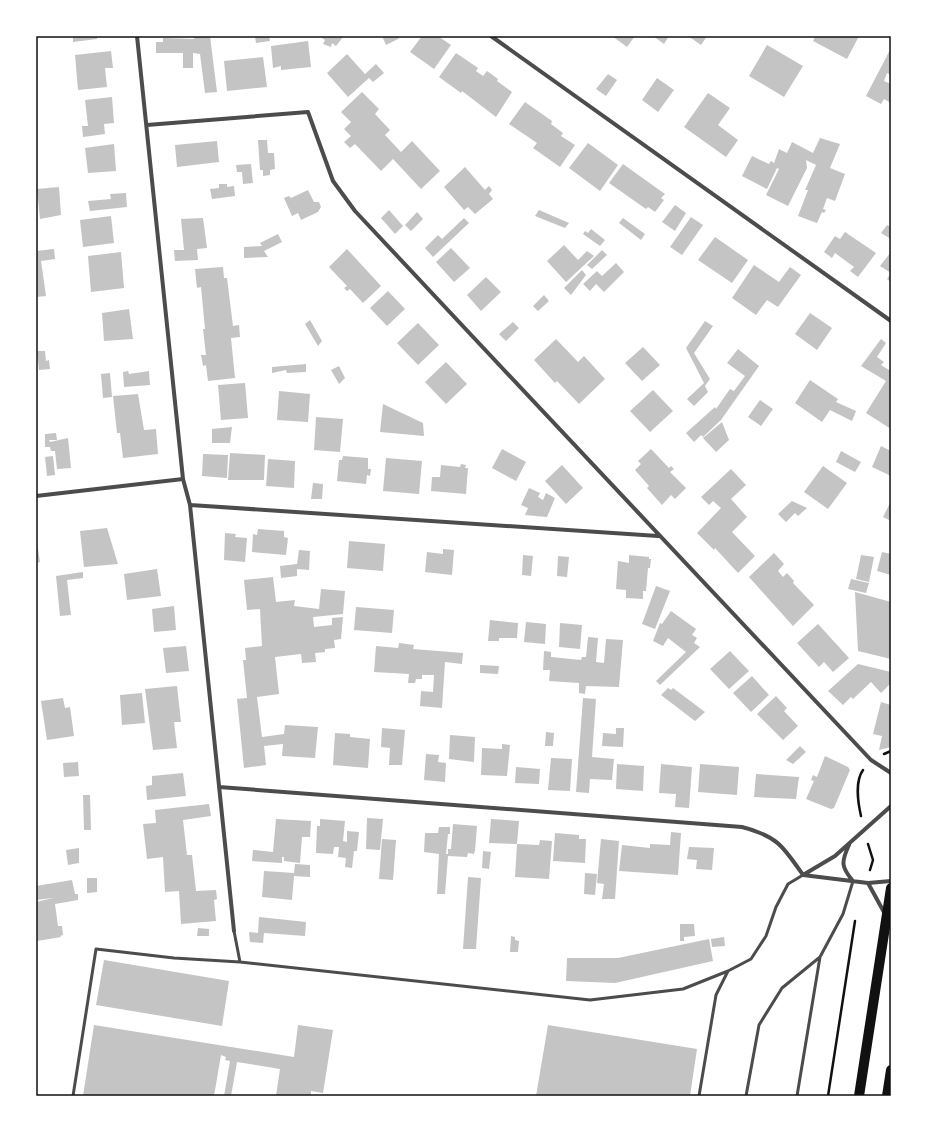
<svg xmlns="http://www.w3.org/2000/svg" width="927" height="1132" font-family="'Noto Sans',sans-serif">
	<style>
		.building { fill: #c4c4c4 }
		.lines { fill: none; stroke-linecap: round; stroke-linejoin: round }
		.path { stroke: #111; stroke-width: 2.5 }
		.service { stroke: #4c4c4c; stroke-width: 3 }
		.minor { stroke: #4c4c4c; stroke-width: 4 }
		.primary { stroke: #111; stroke-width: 10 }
		.neatline { fill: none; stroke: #111; stroke-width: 1.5 }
	</style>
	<rect width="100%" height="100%" fill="#fff"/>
	<!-- building -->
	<path class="building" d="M 73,36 L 97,36 L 97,39 L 73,42 Z
		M 210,36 L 217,92 L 205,93 L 200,54 L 193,53 L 193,68 L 183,68 L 183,53 L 156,53 L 156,42 L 163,42 L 163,38 L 194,39 L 194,37 Z
		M 255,36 L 269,36 L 270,41 L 256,43 Z
		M 319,36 L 339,36 L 343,37 L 336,46 L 332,43 L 331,47 L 323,44 L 325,40 Z
		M 382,36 L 400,36 L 398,39 L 386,45 Z
		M 422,36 L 438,36 L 451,45 L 434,69 L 410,52 Z
		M 612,36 L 635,36 L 627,47 Z
		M 653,36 L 669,36 L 664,44 Z
		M 688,36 L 707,36 L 701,45 Z
		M 815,36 L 859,36 L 847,59 L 813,41 Z
		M 308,41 L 311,67 L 281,70 L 281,66 L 273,68 L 271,46 Z
		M 767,45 L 803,66 L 784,97 L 749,76 Z
		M 891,48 L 891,75 L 887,73 L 884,81 L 891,84 L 891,103 L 884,99 L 881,104 L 866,96 Z
		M 111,51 L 113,68 L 105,68 L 107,87 L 78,90 L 75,55 Z
		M 456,53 L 478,68 L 476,71 L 483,76 L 487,71 L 498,79 L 497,81 L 512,92 L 496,117 L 462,91 L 461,93 L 439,77 Z
		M 347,54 L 365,74 L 376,64 L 384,73 L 373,82 L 369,78 L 348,97 L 327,73 Z
		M 263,57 L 267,87 L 227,91 L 224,61 Z
		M 608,74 L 617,80 L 606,96 L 596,89 Z
		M 657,78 L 674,90 L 658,112 L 642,100 Z
		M 362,92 L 379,109 L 375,114 L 390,130 L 385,135 L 401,152 L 412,141 L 440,171 L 421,189 L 393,159 L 381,171 L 355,144 L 350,148 L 344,142 L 351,136 L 344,129 L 351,122 L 341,112 Z
		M 708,93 L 730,108 L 718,125 L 738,140 L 726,157 L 684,127 Z
		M 112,97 L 114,123 L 104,124 L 105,134 L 83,137 L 82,126 L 88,126 L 85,100 Z
		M 525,102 L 552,121 L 551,124 L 563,133 L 561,136 L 575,145 L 560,167 L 533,148 L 537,143 L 509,124 Z
		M 820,138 L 840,144 L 830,168 L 845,174 L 835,201 L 827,198 L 823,209 L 826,210 L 824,213 L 822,212 L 817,223 L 798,216 L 808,190 L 805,190 L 816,165 L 806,160 L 807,168 L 788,206 L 766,195 L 779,169 L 777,168 L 767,189 L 742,176 L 752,156 L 769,164 L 771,161 L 774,163 L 779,149 L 787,153 L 792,142 L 813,153 Z
		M 258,140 L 267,140 L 268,153 L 274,153 L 275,169 L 270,170 L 270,175 L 263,176 L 263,170 L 260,170 Z
		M 217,141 L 219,162 L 177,167 L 175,145 Z
		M 588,143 L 618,165 L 600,191 L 569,168 Z
		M 114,144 L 116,171 L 88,173 L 85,148 Z
		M 251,164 L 253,183 L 243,184 L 242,172 L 237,172 L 236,165 Z
		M 623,164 L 665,194 L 661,198 L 664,200 L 655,212 L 648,207 L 646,209 L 609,183 Z
		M 465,167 L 485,190 L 489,186 L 492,190 L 489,194 L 493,199 L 475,214 L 468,207 L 464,210 L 444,187 Z
		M 219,184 L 227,184 L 227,187 L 234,186 L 235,196 L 212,199 L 210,189 L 219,188 Z
		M 59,187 L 61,215 L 40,219 L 37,189 Z
		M 308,190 L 314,202 L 319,202 L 321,207 L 318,212 L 301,220 L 298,213 L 292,216 L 284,198 L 289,196 L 291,198 Z
		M 126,193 L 127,207 L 90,211 L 88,201 L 111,199 L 110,194 Z
		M 675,205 L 686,213 L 675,231 L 662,222 Z
		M 389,210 L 403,226 L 395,234 L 381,218 Z
		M 539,210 L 569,223 L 565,228 L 535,216 Z
		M 417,212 L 423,219 L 411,231 L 405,225 Z
		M 111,216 L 114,243 L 83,247 L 80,220 Z
		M 691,217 L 703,225 L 682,255 L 670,247 Z
		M 203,218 L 207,248 L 197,249 L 198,260 L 175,261 L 174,250 L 184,250 L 181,219 Z
		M 464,218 L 469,223 L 433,257 L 425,248 L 438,235 L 442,239 Z
		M 623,218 L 645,234 L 641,240 L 619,223 Z
		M 887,225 L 891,227 L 891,239 L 881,233 Z
		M 591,229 L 605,240 L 600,246 L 583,234 L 585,231 L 588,233 Z
		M 845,232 L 876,253 L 858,277 L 850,271 L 854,267 L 835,253 L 832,258 L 824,252 L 835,236 L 840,239 Z
		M 278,234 L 282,242 L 264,251 L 268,257 L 244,258 L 244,247 L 262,246 L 260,243 Z
		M 715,237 L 748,260 L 732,283 L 698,260 Z
		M 564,245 L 578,260 L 587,251 L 594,256 L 566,282 L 547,261 Z
		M 451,248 L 470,268 L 454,282 L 436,262 Z
		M 54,249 L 55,259 L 41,261 L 46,296 L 36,297 L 36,251 Z
		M 347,249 L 381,286 L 363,303 L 350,289 L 347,291 L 344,288 L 347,286 L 329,267 Z
		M 602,250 L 607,255 L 592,269 L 587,265 Z
		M 121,252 L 124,288 L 91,292 L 88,256 Z
		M 891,252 L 891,282 L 887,279 L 891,273 L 880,266 Z
		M 616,263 L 624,272 L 604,292 L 596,284 L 590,291 L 583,284 L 597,271 L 602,276 Z
		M 754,265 L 779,282 L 790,267 L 801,275 L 778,307 L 767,300 L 756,315 L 732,298 Z
		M 223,267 L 224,278 L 227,278 L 233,326 L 239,325 L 240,337 L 231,338 L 235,378 L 208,381 L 206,365 L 203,366 L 201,355 L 206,355 L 203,329 L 205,329 L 201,287 L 197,288 L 195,269 Z
		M 582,270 L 586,275 L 571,295 L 564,288 Z
		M 486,277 L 501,292 L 481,311 L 467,295 Z
		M 388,291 L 405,309 L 387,326 L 370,308 Z
		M 544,295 L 549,301 L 538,311 L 533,306 Z
		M 129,309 L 133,339 L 104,341 L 102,313 Z
		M 810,313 L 832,328 L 817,350 L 795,334 Z
		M 310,320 L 322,341 L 318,346 L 305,324 Z
		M 705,321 L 713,326 L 694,353 L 710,379 L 705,386 L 708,392 L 694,406 L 687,399 L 704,383 L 686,348 Z
		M 513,322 L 519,328 L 506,341 L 499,334 Z
		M 418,323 L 439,345 L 418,365 L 397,343 Z
		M 556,339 L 578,362 L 584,356 L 605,379 L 579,404 L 557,381 L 555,383 L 534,360 Z
		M 881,339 L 886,343 L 877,357 L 884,362 L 881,365 L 889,370 L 891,368 L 891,429 L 866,413 L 886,381 L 861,366 Z
		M 643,347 L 660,365 L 642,381 L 625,363 Z
		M 738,349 L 759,366 L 721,420 L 703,437 L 701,435 L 694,442 L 686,433 L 715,407 L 716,409 L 730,389 L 734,391 L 745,376 L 727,363 Z
		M 37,351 L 45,351 L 46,361 L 49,360 L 50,369 L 39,370 Z
		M 446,362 L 467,384 L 446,404 L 425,382 Z
		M 306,364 L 306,372 L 287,373 L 286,370 L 272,373 L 272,367 Z
		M 339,366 L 345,378 L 339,384 L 331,370 Z
		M 128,371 L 129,374 L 149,371 L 150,385 L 124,387 L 123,372 Z
		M 110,373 L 112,397 L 103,398 L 101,374 Z
		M 810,380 L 838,399 L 836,402 L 856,411 L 852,421 L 830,410 L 822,422 L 795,403 Z
		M 245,383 L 248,418 L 221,420 L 218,385 Z
		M 653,390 L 673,411 L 650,432 L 630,411 Z
		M 279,391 L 310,394 L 308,422 L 277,420 Z
		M 138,394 L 144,430 L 156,429 L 158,454 L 123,458 L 120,433 L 117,433 L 113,396 Z
		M 760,400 L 773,409 L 761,426 L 748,417 Z
		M 383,404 L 423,423 L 424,436 L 380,432 Z
		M 316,417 L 343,419 L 340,452 L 314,450 Z
		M 722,422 L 729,440 L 716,452 L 703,438 Z
		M 232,427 L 230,443 L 212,443 L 212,429 Z
		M 56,433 L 57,440 L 49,440 L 50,442 L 68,438 L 71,468 L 57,469 L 55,451 L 51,451 L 50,447 L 45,447 L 45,434 Z
		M 881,446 L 891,451 L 891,476 L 872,467 Z
		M 502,449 L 526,462 L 516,481 L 492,468 Z
		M 651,449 L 669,468 L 671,466 L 674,469 L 670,472 L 686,488 L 675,499 L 671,495 L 662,505 L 647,488 L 649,486 L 635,470 L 641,464 L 638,461 Z
		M 841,451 L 861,462 L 855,472 L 836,462 Z
		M 230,453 L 265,455 L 264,480 L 228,480 Z
		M 203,454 L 228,455 L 227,478 L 202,476 Z
		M 53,456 L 55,475 L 47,476 L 45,457 Z
		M 343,456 L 368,458 L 368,469 L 371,469 L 370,476 L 367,475 L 366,484 L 337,481 L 339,460 L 342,460 Z
		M 386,458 L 422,461 L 419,494 L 383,491 Z
		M 268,459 L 295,461 L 294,488 L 266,486 Z
		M 461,464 L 466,465 L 465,468 L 468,468 L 466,494 L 431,491 L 432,477 L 440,477 L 441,465 L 460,467 Z
		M 562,465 L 583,488 L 566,504 L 545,481 Z
		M 823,466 L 847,483 L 828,509 L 804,492 Z
		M 731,469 L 746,485 L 731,499 L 747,517 L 732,532 L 755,556 L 738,573 L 715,548 L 714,550 L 697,533 L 721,508 L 713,501 L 709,505 L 701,497 Z
		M 313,483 L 323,484 L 322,499 L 311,499 Z
		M 529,488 L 540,493 L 538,497 L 543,500 L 546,493 L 555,498 L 547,517 L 525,515 L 528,508 L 521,505 Z
		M 792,501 L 807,508 L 798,516 L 795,513 L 786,522 L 778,514 Z
		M 891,501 L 891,521 L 883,517 Z
		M 107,528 L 118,564 L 84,567 L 80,531 Z
		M 258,529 L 284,531 L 284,537 L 288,538 L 286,555 L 252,552 L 253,534 L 257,535 Z
		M 225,533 L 236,534 L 235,537 L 247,538 L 245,562 L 224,560 Z
		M 36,536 L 40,562 L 36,563 Z
		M 349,541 L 385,544 L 383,571 L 347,568 Z
		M 443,549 L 454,550 L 452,575 L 425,572 L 427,552 L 443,554 Z
		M 299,550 L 310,551 L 309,570 L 297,569 L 297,576 L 281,578 L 280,566 L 297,564 Z
		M 882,552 L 891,554 L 891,575 L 877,571 Z
		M 774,553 L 784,564 L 778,571 L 783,577 L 787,573 L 794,581 L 793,583 L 814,605 L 793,626 L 749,577 Z
		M 523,555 L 533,556 L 531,576 L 522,575 Z
		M 629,555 L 649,557 L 649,559 L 651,559 L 650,568 L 648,568 L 646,591 L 643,591 L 643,599 L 626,598 L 626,590 L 616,589 L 618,561 L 629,563 Z
		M 861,555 L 874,557 L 869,582 L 856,579 Z
		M 558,556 L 569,557 L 567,577 L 557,576 Z
		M 157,569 L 161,596 L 127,600 L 124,574 Z
		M 83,572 L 83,578 L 67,580 L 71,615 L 60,616 L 56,576 Z
		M 273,577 L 276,602 L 295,600 L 294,606 L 319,609 L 321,589 L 345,591 L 343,614 L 313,617 L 314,627 L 332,625 L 332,618 L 343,617 L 341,639 L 334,640 L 335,648 L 325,649 L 325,652 L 315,653 L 316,662 L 302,663 L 301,654 L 275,657 L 279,694 L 257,697 L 262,737 L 284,734 L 285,725 L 318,727 L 315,758 L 282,756 L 283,744 L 264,746 L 266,765 L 244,768 L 237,699 L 247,698 L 243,660 L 246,660 L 245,648 L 262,646 L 260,609 L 247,610 L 244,580 Z
		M 851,579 L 869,583 L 866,593 L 848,589 Z
		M 656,586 L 670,591 L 655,629 L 642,624 Z
		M 855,592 L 891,602 L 891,659 L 858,651 Z
		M 174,606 L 176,630 L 154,632 L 152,609 Z
		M 356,607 L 394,610 L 392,633 L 354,630 Z
		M 671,611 L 696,629 L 692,635 L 697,638 L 694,643 L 700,647 L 660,685 L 656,681 L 686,652 L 668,638 L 663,646 L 653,641 L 660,623 L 662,624 Z
		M 490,620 L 518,623 L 517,638 L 499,638 L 499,641 L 488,641 Z
		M 526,622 L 546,624 L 545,644 L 524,642 Z
		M 560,623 L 582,625 L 580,649 L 559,647 Z
		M 818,624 L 849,658 L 833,672 L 824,662 L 819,667 L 797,643 Z
		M 588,637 L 598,638 L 596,662 L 604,663 L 606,639 L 623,640 L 619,687 L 586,686 L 585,694 L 579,693 L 579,683 L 549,681 L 550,670 L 543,670 L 544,651 L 551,652 L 551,657 L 581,660 L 582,657 L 586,657 Z
		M 399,643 L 414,645 L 413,649 L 463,653 L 462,664 L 445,662 L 442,708 L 420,706 L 421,691 L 433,692 L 434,675 L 422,675 L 422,679 L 416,679 L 415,683 L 408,683 L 409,674 L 374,672 L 376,646 L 398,648 Z
		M 186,646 L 189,671 L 166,673 L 163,648 Z
		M 730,651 L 749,671 L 729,689 L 710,669 Z
		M 858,664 L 891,672 L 891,683 L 881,693 L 871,682 L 853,699 L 851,697 L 843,705 L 828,691 Z
		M 480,665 L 499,666 L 498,674 L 480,673 Z
		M 752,676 L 769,695 L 751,712 L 733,693 Z
		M 177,686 L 181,722 L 174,722 L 177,748 L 153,750 L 145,689 Z
		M 668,688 L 671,690 L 673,688 L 705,712 L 695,721 L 661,695 Z
		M 142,693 L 145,723 L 122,725 L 120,695 Z
		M 776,696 L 787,708 L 784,711 L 798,726 L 783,740 L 757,714 Z
		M 63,698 L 65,708 L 70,707 L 74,736 L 47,740 L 41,701 Z
		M 583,698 L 596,699 L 592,757 L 614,759 L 612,780 L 590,779 L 589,793 L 576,792 Z
		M 881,702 L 891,705 L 891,747 L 879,750 L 882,736 L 873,734 Z
		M 382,728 L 405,730 L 402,765 L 389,765 L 390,748 L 381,747 Z
		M 616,728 L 624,728 L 623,747 L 602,746 L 603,733 L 616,734 Z
		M 546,732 L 554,733 L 553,746 L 545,746 Z
		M 335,733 L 350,734 L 350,737 L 370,739 L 368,768 L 333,765 Z
		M 450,735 L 475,737 L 474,762 L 449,759 Z
		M 502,744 L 510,745 L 507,776 L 481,775 L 482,748 L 502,749 Z
		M 800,746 L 806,752 L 793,764 L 786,760 Z
		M 426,754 L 439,755 L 438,762 L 446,763 L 445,782 L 424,780 Z
		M 825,756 L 848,767 L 850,770 L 834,808 L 831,809 L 806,799 L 814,781 L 811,780 L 813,775 L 817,777 Z
		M 551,758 L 572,759 L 570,791 L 548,790 Z
		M 78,762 L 79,776 L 64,777 L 63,763 Z
		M 617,764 L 644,766 L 643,791 L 616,789 Z
		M 661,764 L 692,767 L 689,808 L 675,807 L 676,794 L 659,793 Z
		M 700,764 L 739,767 L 737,795 L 698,792 Z
		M 516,767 L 540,769 L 539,784 L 515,783 Z
		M 183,773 L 186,796 L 147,800 L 146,786 L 152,785 L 152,776 Z
		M 756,774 L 799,777 L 796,799 L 754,797 Z
		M 83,795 L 90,795 L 91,830 L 84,830 Z
		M 209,804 L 211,816 L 183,820 L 187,855 L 192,855 L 196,891 L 216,890 L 217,899 L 214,900 L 216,921 L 181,924 L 179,891 L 165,892 L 163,857 L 147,859 L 143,824 L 156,823 L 155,810 Z
		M 367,818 L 383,819 L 380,850 L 366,849 Z
		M 276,819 L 311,821 L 310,837 L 302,837 L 300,863 L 284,861 L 284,857 L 282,857 L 282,863 L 252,861 L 253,850 L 273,852 Z
		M 320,819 L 345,821 L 343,841 L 347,842 L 347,831 L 359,832 L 357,851 L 354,851 L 352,868 L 345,867 L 346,858 L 338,857 L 339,847 L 334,847 L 333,854 L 316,853 L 317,826 L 320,826 Z
		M 491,819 L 519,821 L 517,844 L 489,843 Z
		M 453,824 L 477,826 L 475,851 L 474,854 L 468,853 L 467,857 L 448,856 L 445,894 L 437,894 L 439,854 L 424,852 L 425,833 L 438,833 L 439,827 L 450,827 L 450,834 L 448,834 L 446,854 L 448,854 L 448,849 L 451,849 Z
		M 671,832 L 681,833 L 678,875 L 619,871 L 622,845 L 650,848 L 650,844 L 670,845 Z
		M 555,833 L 579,835 L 579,839 L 586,839 L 585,863 L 553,861 Z
		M 382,839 L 396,840 L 393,880 L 379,879 Z
		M 601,839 L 619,841 L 615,899 L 602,899 L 604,884 L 597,883 Z
		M 540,840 L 552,841 L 549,879 L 515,877 L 517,844 L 539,845 Z
		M 689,847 L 714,848 L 712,870 L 696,869 L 697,860 L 687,859 Z
		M 79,848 L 79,863 L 68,865 L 66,850 Z
		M 483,851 L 491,852 L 489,869 L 482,868 Z
		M 295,864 L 310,865 L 310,877 L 294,876 L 292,900 L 262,897 L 264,871 L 294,873 Z
		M 585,873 L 597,874 L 595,895 L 584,894 Z
		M 468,877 L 481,878 L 476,949 L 463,949 Z
		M 87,878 L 97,878 L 97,892 L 87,893 Z
		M 72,880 L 75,894 L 78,894 L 78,900 L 55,904 L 58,926 L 62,926 L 63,935 L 60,936 L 61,937 L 37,941 L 36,902 L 53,898 L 36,900 L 36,886 Z
		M 259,917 L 306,922 L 305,936 L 264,933 L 263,943 L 250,942 L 249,932 L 258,933 Z
		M 680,924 L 694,924 L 695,936 L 684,937 L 684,941 L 680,941 Z
		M 198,928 L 209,929 L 209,936 L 197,936 Z
		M 511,936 L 515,937 L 515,940 L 519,941 L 518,952 L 510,952 Z
		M 724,937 L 725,946 L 712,947 L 711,939 Z
		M 709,939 L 713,961 L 615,983 L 566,981 L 567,958 L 618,958 Z
		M 104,960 L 229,981 L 222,1026 L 96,1005 Z
		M 94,1025 L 294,1057 L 298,1025 L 333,1030 L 323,1093 L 311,1091 L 311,1096 L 276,1096 L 280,1069 L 237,1062 L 231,1096 L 224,1096 L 230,1061 L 225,1060 L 226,1057 L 221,1055 L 214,1096 L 83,1096 Z
		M 548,1025 L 697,1049 L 690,1096 L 536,1096 Z"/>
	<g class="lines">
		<!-- path -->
		<path class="path" d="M 884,754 L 891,751
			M 861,816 C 858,803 855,781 863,770
			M 868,844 L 873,860 L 870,870
			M 828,1096 L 855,921"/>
		<!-- service -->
		<path class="service" d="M 234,931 L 240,962
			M 73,1096 L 96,949 L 174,958 L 240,962 L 590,1000 L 683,989 L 728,971 L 751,959 L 766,936 L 776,907 L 788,884 L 803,875
			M 699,1096 L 716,995 L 728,971
			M 746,1096 L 759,1025 L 782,988 L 820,957
			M 797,1096 L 820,957 L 843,914 L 853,881"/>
		<!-- minor -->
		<path class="minor" d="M 137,36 L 183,479 L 190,505 L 234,931
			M 491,36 L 891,321
			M 147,125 L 308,112 L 333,181 L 355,211 C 527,394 698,578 871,760 L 891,773
			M 36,496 L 183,479
			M 190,505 L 658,536
			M 219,787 L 742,827 C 777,836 783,846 803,875 L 868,883 L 885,914
			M 849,845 C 841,862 841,867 853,881
			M 803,875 L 835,856 L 891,806
			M 868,883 L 891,881"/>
		<!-- primary -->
		<path class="primary" d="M 859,1096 L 891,888
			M 887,1096 L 891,1070"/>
	</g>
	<!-- border -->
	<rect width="927" height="1132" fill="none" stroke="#ffffff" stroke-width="74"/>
	<rect x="37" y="37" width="853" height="1058" class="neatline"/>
</svg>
